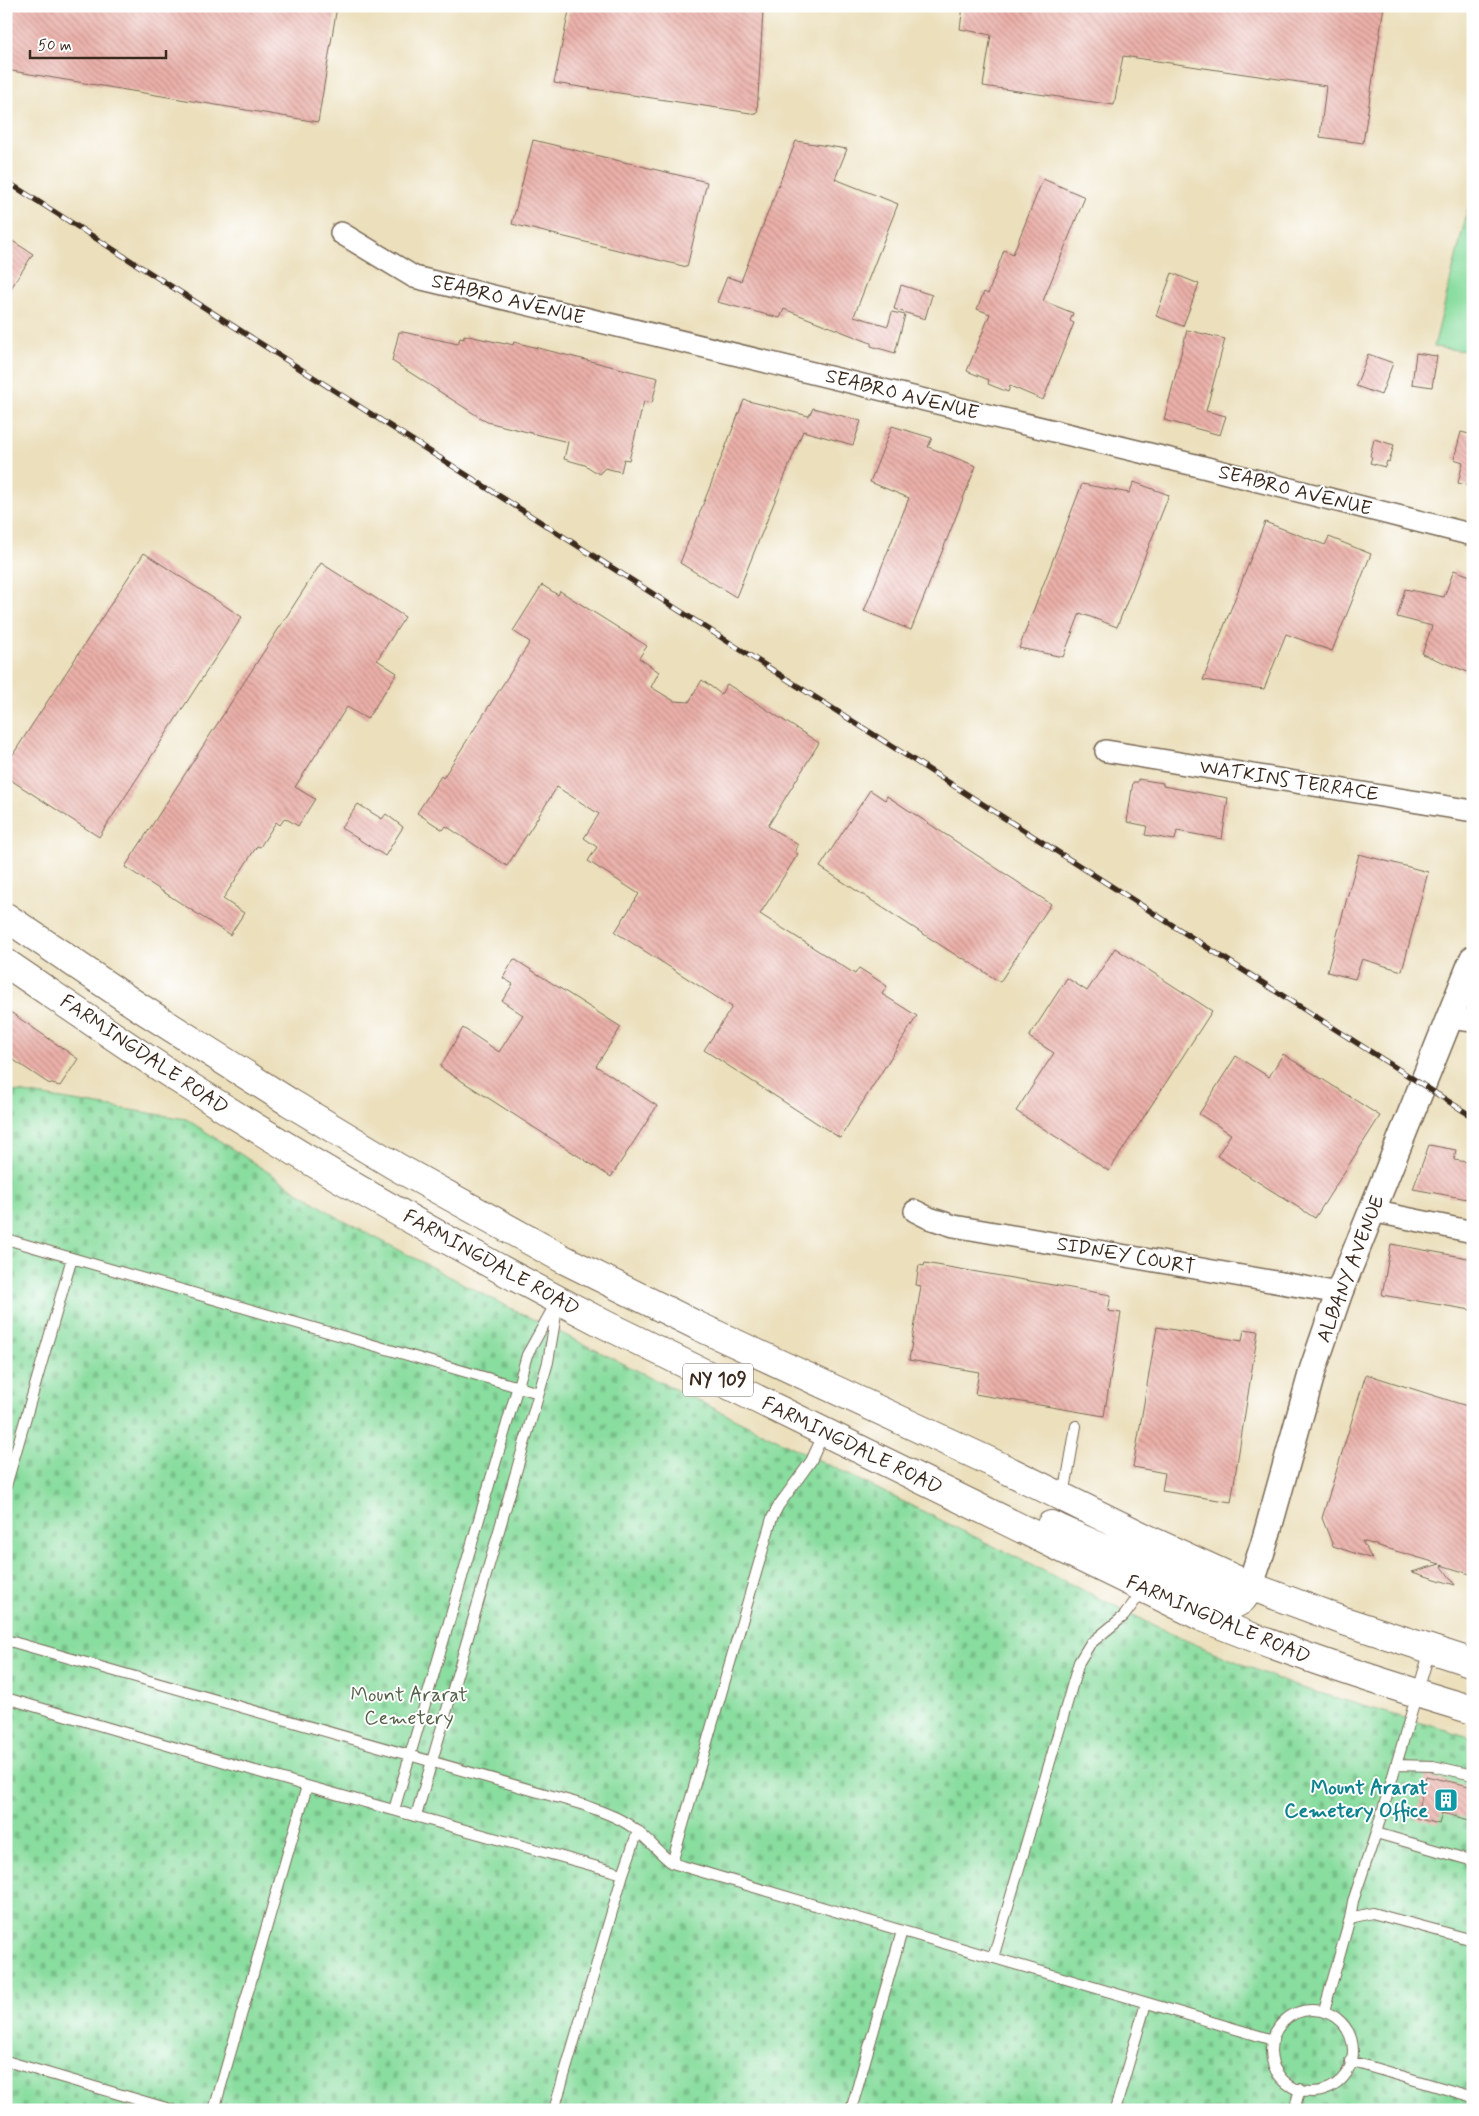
<svg xmlns="http://www.w3.org/2000/svg" width="1479" height="2116" font-family="Mynerve,sans-serif">
	<style>
		.grass { fill: #89dd9f; stroke: #62845e }
		.cemetery { fill: url(#cemetery-stones); stroke: #62845e }
		.building { fill: url(#building-back-hatch) }
		.lines { fill: none; stroke-linecap: round; stroke-linejoin: round }
		.service-casing { stroke: #796955; stroke-width: 12 }
		.minor-casing { stroke: #796955; stroke-width: 24 }
		.tertiary-casing { stroke: #796955; stroke-width: 29 }
		.primary-casing { stroke: #796955; stroke-width: 30 }
		.service { stroke: #fff; stroke-width: 10 }
		.minor { stroke: #fff; stroke-width: 21 }
		.tertiary { stroke: #fff; stroke-width: 26 }
		.primary { stroke: #fff; stroke-width: 28 }
		.rail-casing { stroke: #3b2a1e; stroke-width: 5.5 }
		.rail { stroke: #fff; stroke-width: 4; stroke-dasharray: 11; stroke-linecap: butt }
		.labels { text-anchor: middle; dominant-baseline: central; stroke-width: 4; stroke-linejoin: round; paint-order: stroke }
		.shield { fill: #fff; stroke: #766a62; stroke-width: 1 }
		.shield-label { font-size: 19px; font-weight: bold; fill: #3b2a1e }
		.street-label { font-size: 20px; fill: #3b2a1e; stroke: #fff }
		.park-label { font-size: 20px; fill: #526045; stroke: #fff }
		.culture-label { font-size: 20px; font-weight: bold; fill: #0d838f; stroke: #fff; text-anchor: end }
	</style>
	<defs>
		<pattern id="cemetery-stones" width="16" height="16" patternUnits="userSpaceOnUse" patternTransform="scale(1.25)"><rect width="16" height="16" fill="#89dd9f"/><path d="M2 7V4a2 2 0 0 1 4 0v3zM10 15v-3a2 2 0 0 1 4 0v3z" fill="#77be88"/></pattern>
		<pattern id="building-back-hatch" width="6" height="6" patternUnits="userSpaceOnUse" patternTransform="scale(1.25)"><rect width="6" height="6" fill="#ebb0a9"/><path d="M-1 5l2 2M0 0l6 6M5-1l2 2" fill="none" stroke="#c08f89"/></pattern>
	</defs>
	<rect width="100%" height="100%" fill="#fff"/>
	<filter id="ink" filterUnits="userSpaceOnUse"><feTurbulence type="fractalNoise" baseFrequency=".02" numOctaves="2"/><feDisplacementMap in="SourceGraphic" scale="10" xChannelSelector="R" yChannelSelector="G"/><feConvolveMatrix kernelMatrix="1 2 1 2 8 2 1 2 1" color-interpolation-filters="sRGB"/></filter>
	<filter id="wash" filterUnits="userSpaceOnUse"><feTurbulence type="fractalNoise" baseFrequency=".0096" numOctaves="4" result="noise"/><feDisplacementMap in="SourceGraphic" scale="20" xChannelSelector="R" yChannelSelector="G"/><feGaussianBlur stdDeviation="1.12" result="paint"/><feColorMatrix in="noise" values="0 0 0 0 0 0 0 0 0 0 0 0 0 0 0 0 0 1.4 0 .05"/><feComposite in="paint" operator="in"/></filter>
	<g filter="url(#wash)">
		<rect width="100%" height="100%" fill="#ebdfbc"/>
		<!-- grass -->
		<path class="grass" d="M 1473,188 L 1473,352 L 1434,347 Z"/>
		<!-- cemetery -->
		<path class="cemetery" d="M 6,1090 L 186,1119 L 342,1220 L 496,1301 L 1178,1637 L 1292,1685 L 1473,1738 L 1473,2110 L 6,2110 Z"/>
		<g id="blocks">
			<!-- building -->
			<path class="building" d="M 6,6 L 337,6 L 318,122 L 6,70 Z
				M 570,6 L 761,6 L 761,11 L 763,11 L 757,114 L 554,83 Z
				M 963,6 L 1384,6 L 1363,143 L 1320,137 L 1326,86 L 1123,56 L 1114,105 L 983,86 L 991,35 L 960,29 Z
				M 533,140 L 707,182 L 687,267 L 512,224 Z
				M 796,141 L 847,149 L 835,179 L 898,204 L 854,316 L 888,326 L 892,312 L 905,315 L 895,353 L 871,346 L 871,343 L 784,309 L 780,318 L 717,302 L 727,277 L 741,281 Z
				M 1043,179 L 1085,197 L 1043,301 L 1073,313 L 1070,321 L 1074,323 L 1043,400 L 1010,386 L 1008,392 L 988,384 L 989,380 L 967,371 L 990,314 L 977,309 L 984,292 L 988,294 L 1004,250 L 1013,254 Z
				M 6,237 L 33,254 L 6,296 Z
				M 1172,273 L 1199,284 L 1183,326 L 1156,316 Z
				M 901,285 L 932,295 L 925,319 L 894,309 Z
				M 1187,330 L 1225,339 L 1206,411 L 1226,416 L 1220,435 L 1164,420 Z
				M 399,332 L 403,332 L 458,344 L 460,338 L 464,339 L 464,335 L 505,344 L 506,343 L 513,345 L 514,342 L 658,378 L 652,403 L 644,401 L 629,460 L 624,459 L 621,472 L 605,468 L 599,474 L 585,465 L 564,459 L 568,442 L 487,422 L 392,361 Z
				M 1416,353 L 1437,356 L 1432,387 L 1412,384 Z
				M 1368,354 L 1393,363 L 1381,395 L 1356,386 Z
				M 744,400 L 809,416 L 813,408 L 861,421 L 853,445 L 803,431 L 736,597 L 680,563 Z
				M 892,426 L 932,438 L 928,447 L 976,466 L 911,630 L 864,611 L 909,498 L 870,482 Z
				M 1461,432 L 1473,435 L 1473,487 L 1458,483 L 1463,462 L 1454,459 Z
				M 1374,439 L 1394,445 L 1389,462 L 1387,461 L 1385,467 L 1370,463 L 1372,457 L 1370,456 Z
				M 1134,482 L 1169,495 L 1117,627 L 1080,613 L 1063,657 L 1019,648 L 1082,484 L 1129,493 Z
				M 1265,522 L 1325,545 L 1329,537 L 1371,554 L 1332,651 L 1286,634 L 1264,689 L 1203,680 Z
				M 144,553 L 242,617 L 99,837 L 6,777 L 6,765 Z
				M 321,563 L 405,617 L 377,660 L 397,673 L 367,719 L 347,707 L 295,787 L 315,799 L 298,826 L 285,818 L 280,825 L 276,822 L 260,847 L 257,846 L 223,899 L 244,913 L 230,935 L 125,867 Z
				M 1454,570 L 1473,577 L 1473,674 L 1422,654 L 1432,626 L 1397,617 L 1405,589 L 1444,597 Z
				M 542,585 L 558,595 L 560,591 L 647,646 L 639,658 L 659,672 L 651,687 L 674,701 L 689,702 L 702,680 L 721,694 L 727,684 L 819,743 L 768,826 L 798,845 L 795,852 L 798,854 L 760,914 L 855,974 L 859,968 L 887,986 L 882,994 L 917,1016 L 840,1138 L 704,1050 L 732,1007 L 615,932 L 639,894 L 588,861 L 597,847 L 584,838 L 599,814 L 557,787 L 507,866 L 446,826 L 443,830 L 417,813 L 441,776 L 443,778 L 530,642 L 513,631 Z
				M 1138,779 L 1163,783 L 1163,786 L 1228,798 L 1222,839 L 1177,831 L 1175,840 L 1145,835 L 1147,826 L 1127,822 L 1133,782 L 1138,782 Z
				M 870,790 L 885,800 L 887,796 L 1051,904 L 1000,982 L 963,958 L 962,959 L 820,867 Z
				M 358,804 L 382,819 L 386,814 L 403,827 L 385,856 L 341,828 Z
				M 1359,854 L 1428,872 L 1402,971 L 1362,959 L 1355,979 L 1327,972 Z
				M 1115,948 L 1212,1011 L 1109,1171 L 1016,1111 L 1054,1053 L 1029,1037 L 1067,978 L 1087,991 Z
				M 514,959 L 621,1027 L 596,1066 L 657,1106 L 611,1177 L 440,1067 L 463,1028 L 499,1052 L 523,1015 L 502,1001 L 513,984 L 503,978 Z
				M 6,1009 L 78,1059 L 60,1086 L 48,1083 L 6,1055 Z
				M 1283,1054 L 1380,1116 L 1315,1218 L 1217,1156 L 1231,1134 L 1199,1114 L 1236,1056 L 1269,1077 Z
				M 1429,1145 L 1456,1150 L 1454,1160 L 1473,1163 L 1473,1200 L 1413,1189 Z
				M 1391,1244 L 1473,1259 L 1471,1310 L 1382,1295 Z
				M 925,1263 L 1111,1295 L 1108,1311 L 1121,1313 L 1104,1416 L 975,1394 L 979,1372 L 909,1360 L 921,1286 L 916,1285 L 919,1265 L 924,1266 Z
				M 1157,1327 L 1242,1341 L 1244,1329 L 1258,1331 L 1231,1502 L 1162,1491 L 1165,1473 L 1133,1467 Z
				M 1366,1374 L 1473,1408 L 1473,1575 L 1441,1565 L 1455,1585 L 1412,1572 L 1440,1564 L 1362,1541 L 1372,1559 L 1333,1546 L 1322,1518 Z
				M 1426,1776 L 1473,1787 L 1473,1821 L 1442,1813 L 1439,1824 L 1416,1818 Z"/>
		</g>
	</g>
	<g filter="url(#ink)">
		<use href="#blocks" fill-opacity="0" stroke="#796955" stroke-width="1"/>
		<g class="lines">
			<!-- service casing -->
			<g class="service-casing">
				<path id="service" d="M 6,1239 L 539,1393
					M 6,1486 L 72,1258
					M 1064,1496 L 1076,1426
					M 6,1640 L 584,1805 C 602,1812 622,1818 637,1831 C 650,1841 659,1853 672,1863 L 1273,2040
					M 6,1698 L 307,1786 L 623,1874
					M 1396,1765 L 1433,1766 L 1473,1775
					M 394,1810 L 527,1355 L 557,1301
					M 416,1816 L 548,1362 L 557,1309
					M 1376,1833 L 1473,1861
					M 672,1863 L 772,1518 L 779,1505 L 811,1461 L 824,1433
					M 1350,1918 L 1372,1913 L 1473,1940
					M 993,1958 L 1079,1662 L 1090,1644 L 1124,1616 L 1143,1590
					M1271 2051a41 41 0 1 1 82 0a41 41 0 1 1-82 0Z
					M 1324,2011 L 1350,1918 L 1353,1901 L 1376,1833 L 1430,1650
					M 6,2061 L 173,2110
					M 1350,2061 L 1473,2097
					M 214,2110 L 307,1786
					M 554,2110 L 623,1874 L 638,1831
					M 851,2110 L 902,1931
					M 1115,2110 L 1146,2003
					M 1294,2110 L 1300,2089"/>
			</g>
			<!-- minor casing -->
			<g class="minor-casing">
				<path id="minor" d="M 341,233 L 414,277 L 1195,465 L 1473,535
					M 1106,751 L 1473,811
					M 1450,1018 L 1473,1021
					M 915,1211 L 929,1218 L 954,1226 L 1339,1293
					M 1372,1211 L 1473,1232"/>
			</g>
			<!-- tertiary casing -->
			<g class="tertiary-casing">
				<path id="tertiary" d="M 1250,1586 L 1264,1544 L 1313,1369 L 1339,1293 L 1473,959"/>
			</g>
			<!-- primary casing -->
			<g class="primary-casing">
				<path id="primary" d="M 6,917 L 139,1007 L 289,1102 L 397,1167 L 563,1259 L 698,1326 L 991,1462 L 1156,1543 L 1250,1586 L 1344,1621 L 1473,1663
					M 6,963 C 62,1001 118,1040 175,1077 C 315,1167 459,1249 606,1325 L 1202,1617 C 1291,1654 1381,1683 1473,1710
					M 1051,1525 L 1228,1604 C 1241,1605 1245,1597 1250,1586"/>
			</g>
			<!-- service -->
			<use href="#service" class="service"/>
			<!-- minor -->
			<use href="#minor" class="minor"/>
			<!-- tertiary -->
			<use href="#tertiary" class="tertiary"/>
			<!-- primary -->
			<use href="#primary" class="primary"/>
			<!-- rail casing -->
			<g class="rail-casing">
				<path id="rail" d="M 6,181 L 1473,1117"/>
			</g>
			<!-- rail -->
			<use href="#rail" class="rail"/>
		</g>
	</g>
	<!-- icons -->
	<defs>
		<g id="building-square" transform="scale(1.25)"><rect x="-9" y="-9" width="18" height="18" rx="4" fill="#0f9aa8" stroke="#fff"/><path d="M-4-6H4V6H1V3H-1V6H-4ZM-2.5-4.3h1.7v1.8h-1.7ZM.8-4.3h1.7v1.8H.8ZM-2.5-1h1.7V.8h-1.7ZM.8-1h1.7V.8H.8Z" fill="#fff"/></g>
	</defs>
	<g fill-rule="evenodd">
		<use href="#building-square" x="1446" y="1800"/>
	</g>
	<g class="labels">
		<!-- shield labels -->
		<rect class="shield" x="683" y="1363.5" width="70" height="33" rx="4"/>
		<g class="shield-label">
			<text x="718" y="1380">NY 109</text>
		</g>
		<!-- street labels -->
		<g class="street-label">
			<text transform="translate(508 300) rotate(14)">SEABRO AVENUE</text>
			<text transform="translate(902 395) rotate(14)">SEABRO AVENUE</text>
			<text transform="translate(1295 491) rotate(14)">SEABRO AVENUE</text>
			<text transform="translate(1289 781) rotate(9)">WATKINS TERRACE</text>
			<text transform="translate(144 1055) rotate(34)">FARMINGDALE ROAD</text>
			<text transform="translate(1126 1256) rotate(10)">SIDNEY COURT</text>
			<text transform="translate(491 1263) rotate(29)">FARMINGDALE ROAD</text>
			<text transform="translate(1351 1269) rotate(-69)">ALBANY AVENUE</text>
			<text transform="translate(852 1446) rotate(26)">FARMINGDALE ROAD</text>
			<text transform="translate(1218 1620) rotate(23)">FARMINGDALE ROAD</text>
		</g>
		<!-- park labels -->
		<g class="park-label">
			<text x="409" y="1695">Mount Ararat<tspan x="409" dy="23">Cemetery</tspan></text>
		</g>
		<!-- culture labels -->
		<g class="culture-label">
			<text x="1428" y="1788">Mount Ararat<tspan x="1428" dy="23">Cemetery Office</tspan></text>
		</g>
	</g>
	<!-- margin -->
	<rect width="1479" height="2116" fill="none" stroke="#fff" stroke-width="25"/>
	<!-- scale -->
	<path d="M30 50v8h136v-8" fill="none" stroke="#3b2a1e" stroke-width="2.5"/>
	<text x="38" y="50" font-size="15" fill="#3b2a1e" stroke="#ffffff" stroke-width="4" paint-order="stroke">50 m</text>
</svg>
